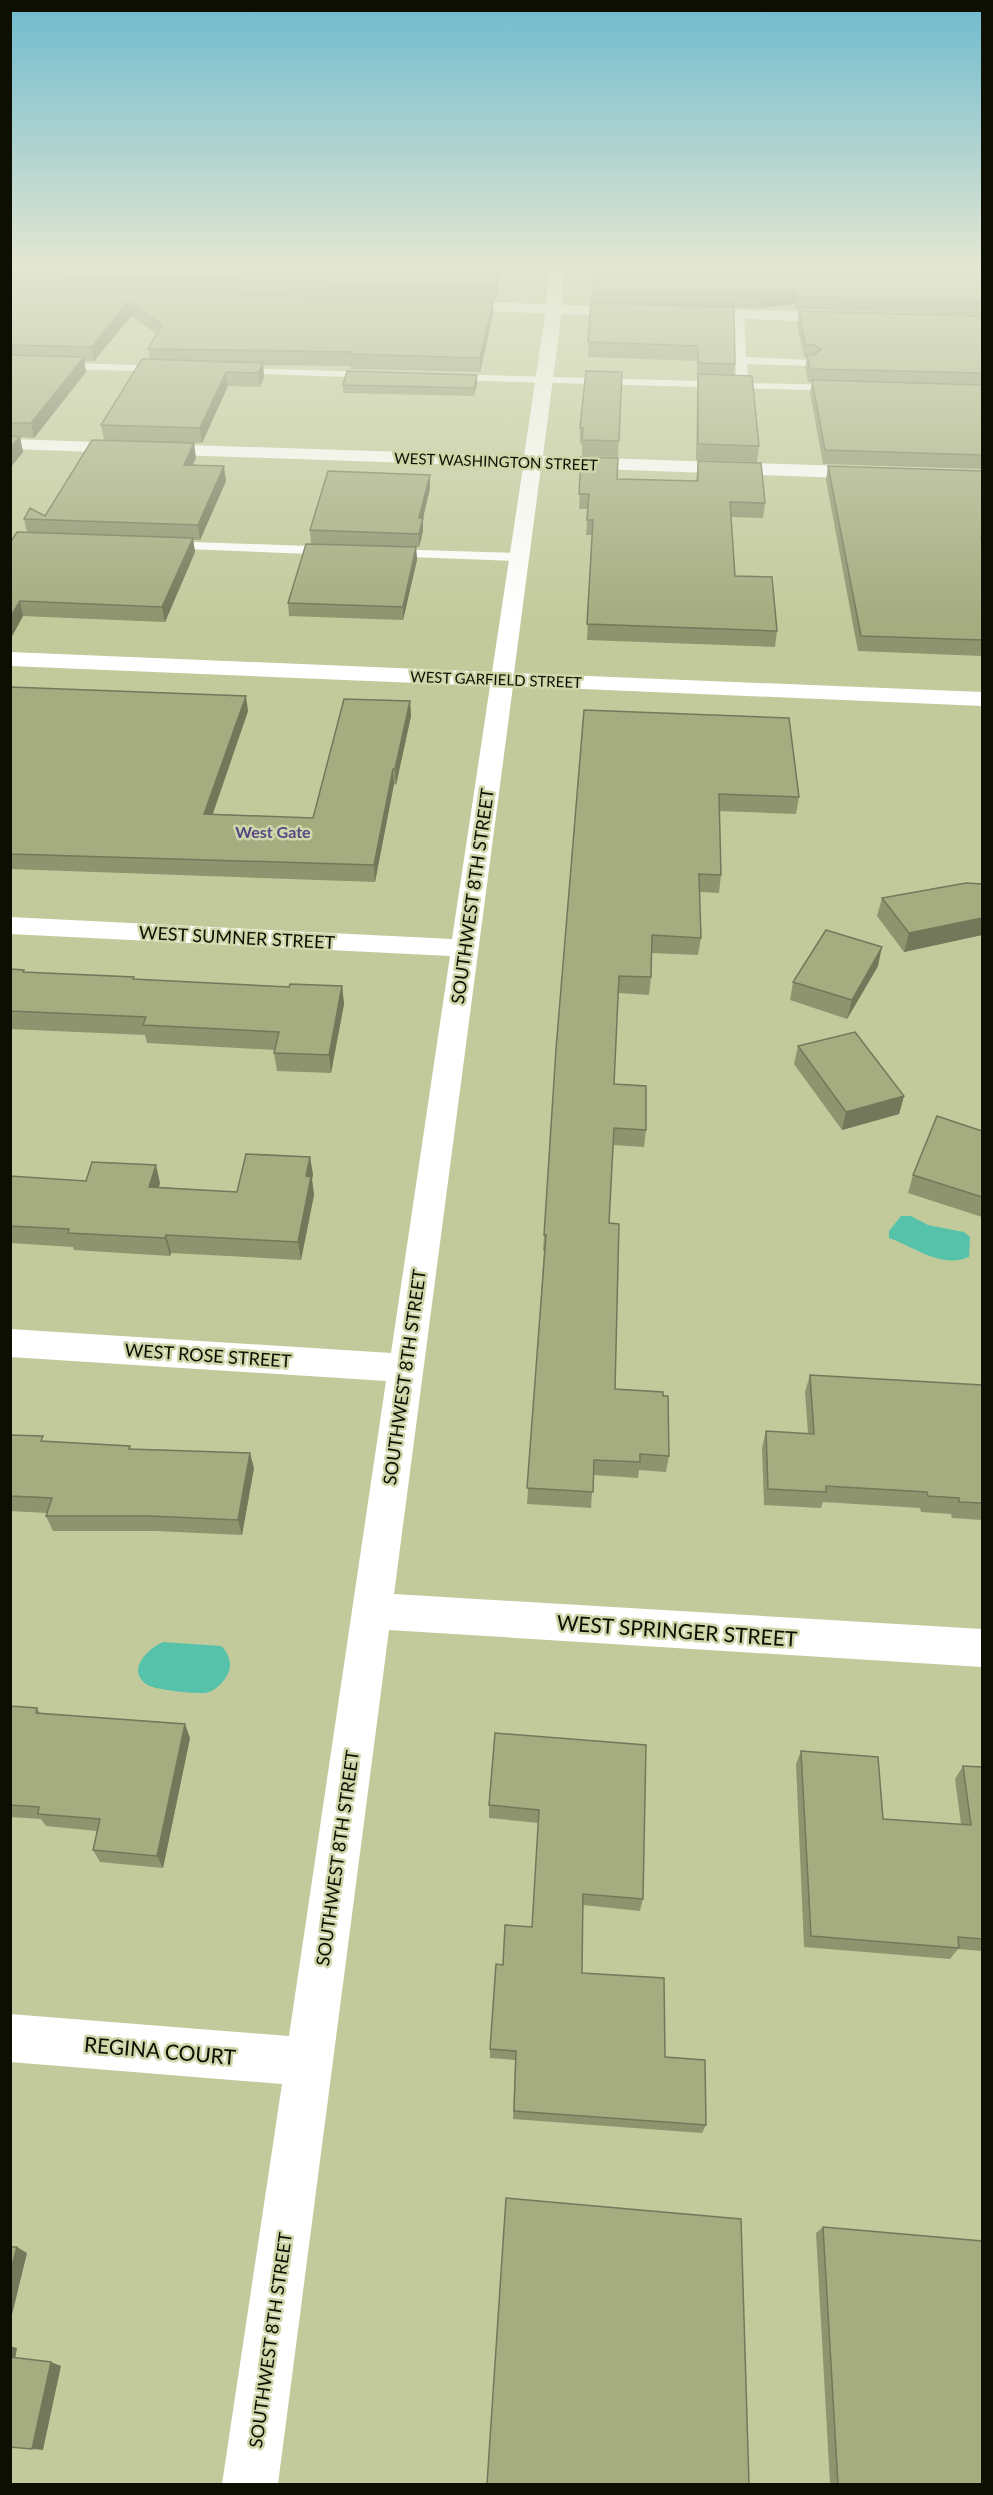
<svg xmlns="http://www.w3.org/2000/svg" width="993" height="2495" font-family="Lato,sans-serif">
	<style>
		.water { fill: #57c2aa }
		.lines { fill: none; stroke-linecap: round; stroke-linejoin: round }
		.service { fill: #fff; fill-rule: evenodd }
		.minor { fill: #fff; fill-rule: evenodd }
		.secondary { fill: #fff; fill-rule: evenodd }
		.wall { fill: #8d946e }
		.shaded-wall { fill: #73785a }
		.building { fill: #a4ac80; stroke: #73785a; stroke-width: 1.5 }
		.labels { text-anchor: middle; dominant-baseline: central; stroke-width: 5; stroke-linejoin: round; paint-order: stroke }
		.far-street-label { font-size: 15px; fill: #0d0f02; stroke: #ced7a9 }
		.far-neighbourhood-label { font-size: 16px; font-weight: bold; fill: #584583; stroke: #ced7a9 }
		.street-label { font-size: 18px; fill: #0d0f02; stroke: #ced7a9 }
		.near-street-label { font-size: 21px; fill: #0d0f02; stroke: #ced7a9 }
	</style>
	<rect width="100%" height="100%" fill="#c2ca9c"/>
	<!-- water -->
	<path class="water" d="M 901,1216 L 911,1216 L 928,1225 L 964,1232 L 970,1237 L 969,1257 C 941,1269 915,1247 889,1238 L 889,1231 Z
		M 163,1642 L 221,1646 C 228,1652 232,1662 229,1671 C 226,1680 216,1691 206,1693 C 196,1694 153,1690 146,1684 C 126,1669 149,1648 163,1642 Z"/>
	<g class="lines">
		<!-- service -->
		<path class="service" d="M 739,312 L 744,315 L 746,357 L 811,360 L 817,363 L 811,366 L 747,364 L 748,383 L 840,385 L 844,387 L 844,391 L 447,380 L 441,377 L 447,374 L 736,382 L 734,315 Z
			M 10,361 L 165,366 L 171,369 L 165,372 L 10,367 Z
			M 234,368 L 375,372 L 381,375 L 375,378 L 230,373 L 228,371 Z
			M 165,541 L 336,547 L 343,551 L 336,555 L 160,548 L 158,545 Z
			M 387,549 L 519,553 L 526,557 L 519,561 L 382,556 L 380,553 Z"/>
		<!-- minor -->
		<path class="minor" d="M 548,269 L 563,269 L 562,309 L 543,456 L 872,467 L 879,469 L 881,473 L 879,477 L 872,479 L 541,467 L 514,673 L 982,692 L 982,706 L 513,686 L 394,1594 L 982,1629 L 982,1667 L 389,1630 L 278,2484 L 222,2484 L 282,2084 L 10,2062 L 10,2014 L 289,2036 L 386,1381 L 10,1357 L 10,1329 L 391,1353 L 450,956 L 10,934 L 10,917 L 452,939 L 490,686 L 10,666 L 10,652 L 492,672 L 523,467 L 10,449 L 10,439 L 524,456 L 546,309 Z"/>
		<!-- secondary -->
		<path class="secondary" d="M 447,301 L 635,307 L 643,312 L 635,317 L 441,309 L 439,306 L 441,303 Z
			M 690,308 L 842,313 L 850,318 L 842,323 L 684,316 L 682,313 Z"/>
	</g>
	<!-- wall -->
	<path class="wall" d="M 10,269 L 501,269 L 496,301 L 10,287 Z
		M 982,269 L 982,315 L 795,309 L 794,304 L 760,308 L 734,308 L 735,364 L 734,375 L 759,446 L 757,462 L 696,460 L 697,390 L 698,379 L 697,379 L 697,361 L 588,357 L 592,291 Z
		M 10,288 L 493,302 L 493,315 L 480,372 L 351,369 L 351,366 L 263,365 L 264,377 L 260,387 L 228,386 L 202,443 L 104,440 L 101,425 L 150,359 L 148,349 L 157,334 L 131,316 L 94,361 L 84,361 L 86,372 L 34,438 L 20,437 L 23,452 L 10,468 Z
		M 799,311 L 982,316 L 982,469 L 823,464 L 810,393 L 812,382 L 808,382 L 805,368 L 807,358 L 804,357 L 797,324 Z
		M 622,372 L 618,457 L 582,456 L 582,444 L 580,444 L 580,428 Z
		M 477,383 L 474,396 L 343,393 L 343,385 Z
		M 581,457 L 617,479 L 696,481 L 698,461 L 765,503 L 763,518 L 731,517 L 735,576 L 777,631 L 775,647 L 587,640 L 592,535 L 586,535 L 588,509 L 579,509 Z
		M 196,458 L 192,465 L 226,481 L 200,540 L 193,540 L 195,552 L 165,622 L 23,616 L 10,640 L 10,543 L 27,532 L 24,519 L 45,516 Z
		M 828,466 L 982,471 L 982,656 L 858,651 L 826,480 Z
		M 430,475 L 430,488 L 423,518 L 423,531 L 419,547 L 416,547 L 417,560 L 403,620 L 289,616 L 288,603 L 311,544 L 310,530 Z
		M 10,687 L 248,711 L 213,814 L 313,818 L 410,701 L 411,716 L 396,785 L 394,784 L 375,882 L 10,869 Z
		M 584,710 L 799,797 L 796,814 L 719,811 L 721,875 L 719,893 L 699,892 L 701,938 L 698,955 L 651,953 L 651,977 L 649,995 L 618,993 L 614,1084 L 646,1130 L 644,1147 L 613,1145 L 609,1223 L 615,1389 L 669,1456 L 666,1472 L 639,1470 L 638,1478 L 593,1475 L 591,1508 L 527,1504 L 544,1251 L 543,1251 L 544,1235 Z
		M 982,884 L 982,935 L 904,952 L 877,916 L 882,898 Z
		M 878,966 L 847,1019 L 790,1000 L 793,982 Z
		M 10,969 L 24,970 L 24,972 L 134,977 L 134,979 L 289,987 L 342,986 L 344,1004 L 331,1073 L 277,1071 L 274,1053 L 275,1050 L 147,1043 L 145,1035 L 10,1029 Z
		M 798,1046 L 904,1096 L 899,1114 L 842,1130 L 794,1064 Z
		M 982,1131 L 982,1217 L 908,1193 L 913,1175 Z
		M 313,1174 L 312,1180 L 314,1195 L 301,1260 L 171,1253 L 170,1256 L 74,1250 L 73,1247 L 10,1243 L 10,1176 L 86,1181 L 160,1183 L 159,1187 L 237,1192 Z
		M 810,1375 L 982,1385 L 982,1520 L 952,1518 L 951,1514 L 921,1512 L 920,1508 L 823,1502 L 821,1508 L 764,1505 L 762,1448 L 766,1431 L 808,1434 L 805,1392 Z
		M 10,1435 L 45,1442 L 130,1446 L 131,1449 L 254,1468 L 242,1535 L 155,1531 L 53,1531 L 46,1516 L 47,1513 L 10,1511 Z
		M 10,1706 L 37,1708 L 40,1713 L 190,1738 L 163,1868 L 100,1862 L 93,1850 L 97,1831 L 46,1826 L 41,1819 L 10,1817 Z
		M 495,1733 L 643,1899 L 640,1911 L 583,1905 L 582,1973 L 665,2057 L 706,2125 L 702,2133 L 513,2119 L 515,2060 L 490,2058 L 490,2049 L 503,1965 L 532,1927 L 539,1823 L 489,1818 L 489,1805 Z
		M 801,1751 L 883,1819 L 961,1824 L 955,1779 L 963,1766 L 982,1767 L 982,1951 L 958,1949 L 950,1959 L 804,1947 L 796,1764 Z
		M 823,2227 L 982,2484 L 830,2484 L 816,2233 Z"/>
	<!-- shaded-wall -->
	<path class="shaded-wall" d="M 499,269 L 501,269 L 496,301 L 496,287 Z
		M 795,291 L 794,304 L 760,308 L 762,296 Z
		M 128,302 L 131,316 L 94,361 L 92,347 Z
		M 493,302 L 493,315 L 480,372 L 480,358 Z
		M 84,357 L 86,372 L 34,438 L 31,423 Z
		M 263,363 L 264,377 L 260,387 L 258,373 Z
		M 226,372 L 228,386 L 202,443 L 200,428 Z
		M 477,375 L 477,383 L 474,396 L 474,388 Z
		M 20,437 L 23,452 L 10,468 L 10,448 Z
		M 194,443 L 196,458 L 186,480 L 184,465 Z
		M 224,466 L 226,481 L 200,540 L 198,525 Z
		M 430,475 L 430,488 L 423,518 L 423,531 L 419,547 L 419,518 Z
		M 193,538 L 195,552 L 165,622 L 162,607 Z
		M 416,547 L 417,560 L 403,620 L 403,607 Z
		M 20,601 L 23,616 L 10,640 L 10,618 Z
		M 246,696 L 248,711 L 207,830 L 204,814 Z
		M 410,701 L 411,716 L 396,785 L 395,769 Z
		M 393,769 L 394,784 L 375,882 L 374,865 Z
		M 982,918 L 982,935 L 904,952 L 909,933 Z
		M 882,947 L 878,966 L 847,1019 L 852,1000 Z
		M 342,986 L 344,1004 L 331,1073 L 329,1055 Z
		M 904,1096 L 899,1114 L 842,1130 L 846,1112 Z
		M 310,1157 L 313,1174 L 312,1180 L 314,1195 L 301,1260 L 298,1242 L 306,1176 Z
		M 156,1165 L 160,1183 L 153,1205 L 149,1187 Z
		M 166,1235 L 171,1253 L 170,1256 L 165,1238 Z
		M 250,1453 L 254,1468 L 242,1535 L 238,1520 Z
		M 185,1724 L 190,1738 L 163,1868 L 157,1856 Z
		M 17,2247 L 27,2253 L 10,2323 L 10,2273 Z
		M 10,2346 L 17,2348 L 15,2360 L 10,2358 Z
		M 51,2362 L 61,2366 L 43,2450 L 32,2449 Z"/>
	<!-- building -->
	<path class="building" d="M 10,269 L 499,269 L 496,287 L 10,274 Z
		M 594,269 L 982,269 L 982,302 L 796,297 L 795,291 L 762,296 L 592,291 Z
		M 10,288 L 493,302 L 480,358 L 350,354 L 351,352 L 148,349 L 162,325 L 128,302 L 92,347 L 10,345 Z
		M 591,303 L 734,307 L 735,364 L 698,363 L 698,346 L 588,342 Z
		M 799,311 L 982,316 L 982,373 L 810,369 L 807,355 L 814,355 L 821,349 L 814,345 L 805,344 Z
		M 10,355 L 84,357 L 31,423 L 10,423 Z
		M 142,359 L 263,363 L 258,373 L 226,372 L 200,428 L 101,425 Z
		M 347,371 L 477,375 L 474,388 L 343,385 Z
		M 586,371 L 622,372 L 619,441 L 582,440 L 583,428 L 580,428 Z
		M 698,374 L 752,376 L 759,446 L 698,444 Z
		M 812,380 L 982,385 L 982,455 L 825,450 Z
		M 10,436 L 20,437 L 10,448 Z
		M 92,440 L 194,443 L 184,465 L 224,466 L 198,525 L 24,519 L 30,508 L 45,516 Z
		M 581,457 L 618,458 L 617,479 L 698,481 L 698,461 L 761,463 L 765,503 L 730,502 L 735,576 L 772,577 L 777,631 L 587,624 L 593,520 L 587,520 L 589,494 L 579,494 Z
		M 828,466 L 982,471 L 982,538 L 981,538 L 982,541 L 982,640 L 861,636 Z
		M 328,471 L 430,475 L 419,518 L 423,518 L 419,534 L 310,530 Z
		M 17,532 L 193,538 L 162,607 L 20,601 L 10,618 L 10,543 Z
		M 306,544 L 416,547 L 403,607 L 288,603 Z
		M 10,687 L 246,696 L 204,814 L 313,818 L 344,699 L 410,701 L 395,769 L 393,769 L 374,865 L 10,854 Z
		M 584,710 L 789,718 L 799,797 L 719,794 L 721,875 L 699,874 L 701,938 L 652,935 L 651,977 L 619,976 L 614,1084 L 646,1086 L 646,1130 L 614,1128 L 609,1223 L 619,1224 L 615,1389 L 663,1392 L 663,1396 L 668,1396 L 669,1456 L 640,1454 L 640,1462 L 594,1460 L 593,1492 L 527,1488 L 546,1235 L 544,1235 L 556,1049 Z
		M 966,883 L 982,884 L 982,918 L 909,933 L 882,898 Z
		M 826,930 L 882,947 L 852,1000 L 793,982 Z
		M 10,969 L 24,970 L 23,972 L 134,977 L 133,979 L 289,987 L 290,984 L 342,986 L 329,1055 L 274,1053 L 279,1032 L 143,1025 L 146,1017 L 10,1011 Z
		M 855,1032 L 904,1096 L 846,1112 L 798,1046 Z
		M 937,1116 L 982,1131 L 982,1197 L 913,1175 Z
		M 246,1154 L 310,1157 L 306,1176 L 311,1177 L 298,1242 L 166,1235 L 165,1238 L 68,1233 L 69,1229 L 10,1226 L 10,1176 L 86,1181 L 92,1162 L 156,1165 L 149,1187 L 237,1192 Z
		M 810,1375 L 982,1385 L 982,1503 L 959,1502 L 959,1498 L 928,1496 L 927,1492 L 826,1486 L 826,1492 L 768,1489 L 766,1431 L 814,1434 Z
		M 10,1435 L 43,1436 L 41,1441 L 130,1446 L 129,1449 L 250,1453 L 238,1520 L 150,1516 L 46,1516 L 52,1498 L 10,1496 Z
		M 10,1706 L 37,1708 L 36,1713 L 185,1724 L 157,1856 L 93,1850 L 100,1819 L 38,1814 L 39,1807 L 10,1805 Z
		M 495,1733 L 646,1745 L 643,1899 L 583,1894 L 582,1973 L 664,1978 L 665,2057 L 705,2060 L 706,2125 L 514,2111 L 516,2051 L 490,2049 L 496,1964 L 503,1965 L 505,1925 L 532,1927 L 539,1810 L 489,1805 Z
		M 801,1751 L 878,1757 L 883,1819 L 971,1825 L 963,1766 L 982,1767 L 982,1939 L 958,1937 L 959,1948 L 811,1936 Z
		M 506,2198 L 741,2219 L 749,2484 L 487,2484 Z
		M 823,2227 L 982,2241 L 982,2484 L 838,2484 Z
		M 10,2247 L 17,2247 L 10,2273 Z
		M 10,2357 L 51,2362 L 32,2449 L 10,2447 Z"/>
	<!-- sky -->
	<linearGradient id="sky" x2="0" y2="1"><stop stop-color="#6ebacf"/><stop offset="0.43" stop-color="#e4e7d2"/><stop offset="1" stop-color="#e4e7d2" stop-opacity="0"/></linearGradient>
	<rect width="993" height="619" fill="url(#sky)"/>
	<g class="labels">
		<!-- far-street labels -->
		<g class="far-street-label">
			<text transform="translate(496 461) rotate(2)">WEST WASHINGTON STREET</text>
			<text transform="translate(496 679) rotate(2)">WEST GARFIELD STREET</text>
		</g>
		<!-- far-neighbourhood labels -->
		<g class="far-neighbourhood-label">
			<text x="273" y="831">West Gate</text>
		</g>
		<!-- street labels -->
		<g class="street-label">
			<text transform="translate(472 896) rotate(-82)">SOUTHWEST 8TH STREET</text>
			<text transform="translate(237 937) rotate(3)">WEST SUMNER STREET</text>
			<text transform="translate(208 1355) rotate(4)">WEST ROSE STREET</text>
			<text transform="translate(404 1377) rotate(-82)">SOUTHWEST 8TH STREET</text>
			<text transform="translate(337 1858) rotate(-82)">SOUTHWEST 8TH STREET</text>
			<text transform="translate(270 2340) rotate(-82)">SOUTHWEST 8TH STREET</text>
		</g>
		<!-- near-street labels -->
		<g class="near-street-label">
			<text transform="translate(677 1630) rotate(4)">WEST SPRINGER STREET</text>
			<text transform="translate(160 2050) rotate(5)">REGINA COURT</text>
		</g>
	</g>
	<!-- border -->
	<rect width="993" height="2495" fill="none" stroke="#0d0f02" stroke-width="24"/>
</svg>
